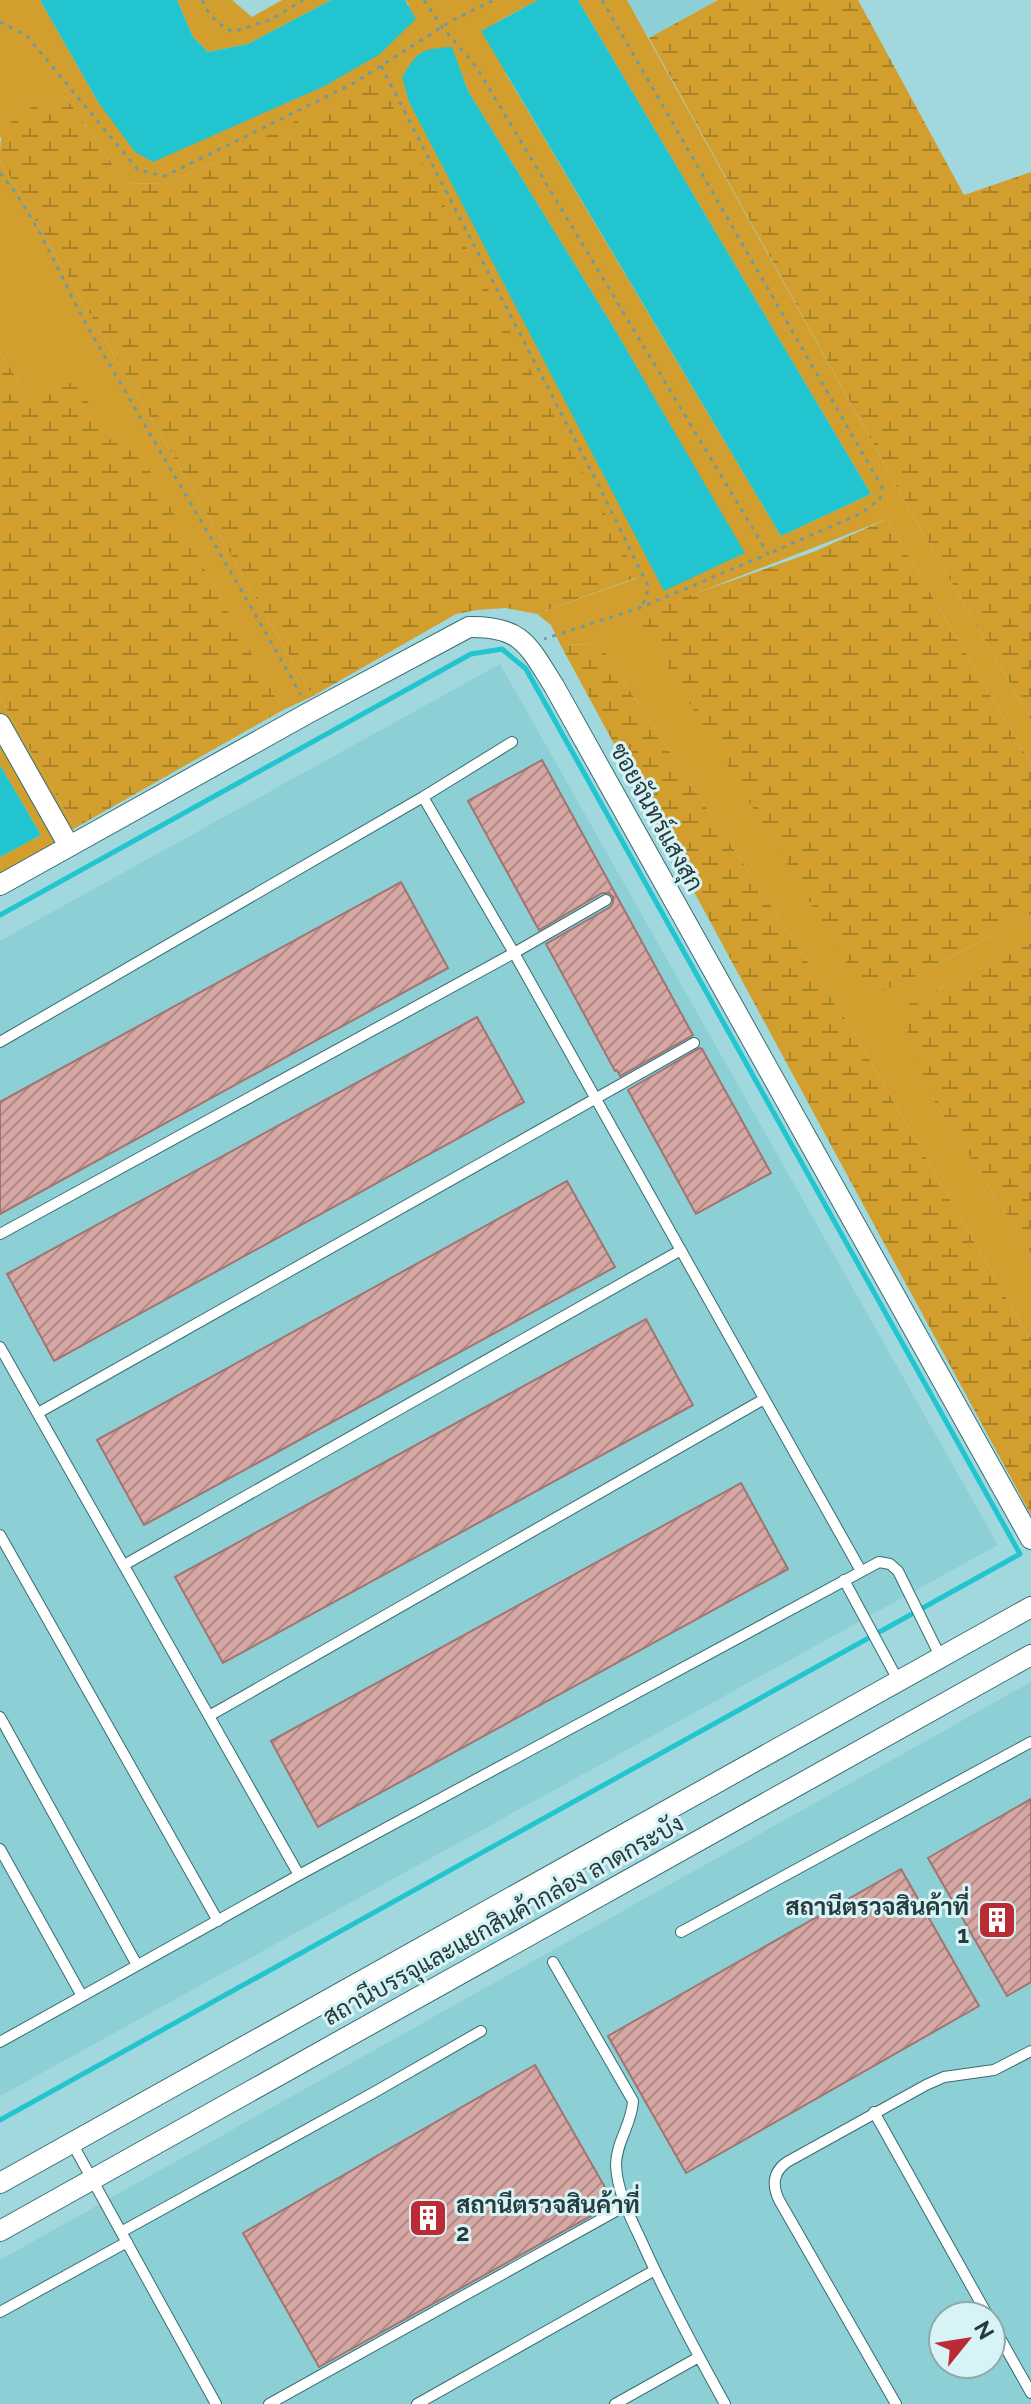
<svg xmlns="http://www.w3.org/2000/svg" width="1031" height="2404" font-family="Raleway,Sarabun,sans-serif">
	<style>
		.built { fill: #8ccfd4; fill-rule: evenodd }
		.grass { fill: #d29f2f; fill-rule: evenodd }
		.wetland { fill: url(#wetland-marsh) }
		.water { fill: #22c4cf }
		.lines { fill: none; stroke-linecap: round; stroke-linejoin: round }
		.stream { stroke: #22c4cf; stroke-width: 5 }
		.building { fill: url(#building-hatch); stroke: #a17471; stroke-width: 2 }
		.service-casing { stroke: #376d71; stroke-width: 12 }
		.minor-casing { stroke: #376d71; stroke-width: 22 }
		.path { stroke: #709b9e; stroke-width: 3; stroke-dasharray: 4 6; stroke-linecap: butt }
		.service { stroke: #fff; stroke-width: 10 }
		.minor { stroke: #fff; stroke-width: 20 }
		.labels { text-anchor: middle; dominant-baseline: central; stroke-width: 6; stroke-linejoin: round; paint-order: stroke }
		.street-label { font-size: 24px; fill: #253b3d; stroke: #d8f3f6 }
		.poi-label { font-size: 24px; font-weight: bold; fill: #253b3d; stroke: #d8f3f6; text-anchor: end }
	</style>
	<defs>
		<pattern id="wetland-marsh" width="20" height="14" patternUnits="userSpaceOnUse" patternTransform="scale(2)"><rect width="20" height="14" fill="#d29f2f"/><path d="M1 5h8M5 5V1M11 12h8M15 12V8" fill="none" stroke="#aa8329"/></pattern>
		<pattern id="building-hatch" width="6" height="6" patternUnits="userSpaceOnUse" patternTransform="scale(2)"><rect width="6" height="6" fill="#d7a7a4"/><path d="M-1 1l2-2M0 6l6-6M5 7l2-2" fill="none" stroke="#ae8987"/></pattern>
	</defs>
	<rect width="100%" height="100%" fill="#a1d8dd"/>
	<!-- built -->
	<path class="built" d="M 627,0 L 718,0 L 649,38 Z
		M 500,664 L 998,1545 L 0,2096 L 0,941 Z
		M 1031,1682 L 1031,2404 L 0,2404 L 0,2260 ZM 943,2316 L 991,2316 L 991,2364 L 943,2364 Z"/>
	<!-- grass -->
	<path class="grass" d="M 0,0 L 40,0 L 98,102 L 409,5 L 405,0 L 538,0 L 497,22 L 506,74 L 781,536 L 871,494 L 578,0 L 627,0 L 908,507 L 1031,720 L 1031,764 L 887,519 L 648,612 L 899,985 L 1031,914 L 1031,943 L 907,1005 L 931,1096 L 1031,1253 L 1031,1336 L 1029,1337 L 853,1031 L 600,645 L 560,644 L 551,625 L 537,614 L 637,578 L 221,160 L 164,184 L 125,183 L 65,96 L 0,138 ZM 452,48 L 468,91 L 614,328 L 744,553 L 664,590 L 431,49 Z
		M 177,0 L 232,0 L 252,17 L 282,0 L 331,0 L 248,44 L 208,52 L 193,37 Z
		M 0,160 L 313,696 L 283,710 L 133,441 L 108,439 L 27,395 L 0,352 Z
		M 0,698 L 75,828 L 55,844 L 0,875 L 0,857 L 41,835 L 0,765 L 0,748 L 4,744 L 0,737 Z"/>
	<!-- wetland -->
	<path class="wetland" d="M 718,0 L 858,0 L 964,195 L 1031,172 L 1031,720 L 908,507 L 649,38 Z
		M 372,81 L 390,101 L 638,577 L 537,614 L 506,608 L 477,610 L 456,614 L 313,696 L 0,160 C 0,153 0,142 2,135 C 13,112 41,101 65,96 L 125,183 L 164,184 L 221,160 Z
		M 0,352 L 27,395 L 77,381 L 108,439 L 133,440 L 283,710 L 75,828 L 0,698 Z
		M 887,519 L 1031,764 L 1031,914 L 899,985 L 866,995 L 643,626 L 648,612 L 668,603 L 813,552 Z
		M 560,644 L 600,645 L 853,1031 L 1029,1337 L 1031,1336 L 1031,1515 Z
		M 1031,943 L 1031,1253 L 931,1096 L 904,1023 L 907,1005 Z"/>
	<!-- water -->
	<path class="water" d="M 40,0 L 177,0 L 193,37 L 208,52 L 248,44 L 331,0 L 405,0 L 416,19 L 380,54 L 325,86 L 153,162 L 135,152 L 98,102 Z
		M 538,0 L 578,0 L 871,494 L 781,536 L 481,31 Z
		M 452,47 L 468,91 L 614,328 L 745,553 L 664,591 L 409,102 L 402,77 C 419,50 420,49 452,47 Z
		M 0,765 L 41,835 L 0,857 Z"/>
	<g class="lines">
		<!-- stream -->
		<path class="stream" d="M 0,915 L 471,654 L 502,649 L 526,669 L 1020,1554 L 0,2120"/>
	</g>
	<!-- building -->
	<path class="building" d="M 542,760 L 693,1035 L 620,1076 L 617,1070 L 615,1071 L 546,944 L 610,907 L 613,903 L 613,897 L 609,893 L 602,893 L 539,930 L 468,801 Z
		M 401,882 L 448,968 L 0,1214 L 0,1102 Z
		M 477,1017 L 524,1102 L 54,1361 L 7,1274 Z
		M 700,1048 L 702,1049 L 771,1173 L 696,1214 L 628,1090 Z
		M 567,1181 L 615,1267 L 144,1525 L 97,1440 Z
		M 646,1319 L 693,1405 L 223,1663 L 175,1577 Z
		M 741,1483 L 788,1569 L 318,1827 L 271,1741 Z
		M 1031,1799 L 1031,1982 L 1007,1996 L 928,1858 Z
		M 901,1869 L 979,2006 L 686,2173 L 608,2036 Z
		M 535,2065 L 614,2203 L 319,2367 L 243,2233 Z"/>
	<g class="lines">
		<!-- service casing -->
		<g class="service-casing">
			<path id="service" d="M 423,797 L 514,953 L 861,1571
				M 0,1042 L 423,797 L 512,742
				M 0,1234 L 514,953 L 606,900
				M 0,1347 L 299,1875
				M 38,1413 L 694,1043
				M 0,1535 L 218,1921
				M 124,1565 L 681,1250
				M 844,1580 L 899,1682
				M 209,1716 L 764,1399
				M 0,1717 L 137,1965
				M 0,1849 L 82,1996
				M 681,1932 L 1031,1742
				M 553,1962 L 633,2101 C 632,2124 616,2142 616,2165 C 617,2191 630,2217 641,2240 C 666,2296 695,2350 725,2404
				M 0,2042 L 299,1875 L 879,1562 L 890,1564 L 898,1571 L 941,1658
				M 874,2112 L 988,2316
				M 72,2143 L 216,2404
				M 121,2232 L 373,2093 L 481,2031
				M 0,2312 L 127,2242
				M 991,2322 L 1031,2393
				M 269,2404 L 625,2206
				M 417,2404 L 655,2270
				M 615,2404 L 699,2357
				M 896,2404 L 779,2200 C 772,2185 773,2172 787,2162 L 926,2085 L 944,2077 L 994,2070 L 1031,2051"/>
		</g>
		<!-- minor casing -->
		<g class="minor-casing">
			<path id="minor" d="M 0,724 L 69,846
				M 0,885 L 310,712 L 469,627 C 522,626 528,645 554,686 L 1031,1539
				M 0,2183 L 1031,1607
				M 0,2231 L 1031,1655"/>
		</g>
		<!-- path -->
		<path class="path" d="M 202,0 C 209,16 218,24 233,32 L 272,19 L 303,0
			M 424,0 L 442,27 L 477,68 L 768,554 L 642,607 L 544,639
			M 602,0 L 882,487 L 880,499 L 860,514 L 768,554
			M 0,22 L 27,36 L 138,170 L 165,176 L 354,83 L 453,20 L 494,0
			M 381,66 L 599,486 L 649,588 L 642,607
			M 0,173 C 38,217 61,280 90,331 C 160,452 232,572 301,695"/>
		<!-- service -->
		<use href="#service" class="service"/>
		<!-- minor -->
		<use href="#minor" class="minor"/>
	</g>
	<!-- icons -->
	<defs>
		<g id="building-square" transform="scale(2)"><rect x="-9" y="-9" width="18" height="18" rx="4" fill="#bb2b35" stroke="#d8f3f6"/><path d="M-4-6H4V6H1V3H-1V6H-4ZM-2.5-4.3h1.7v1.8h-1.7ZM.8-4.3h1.7v1.8H.8ZM-2.5-1h1.7V.8h-1.7ZM.8-1h1.7V.8H.8Z" fill="#fff"/></g>
	</defs>
	<g fill-rule="evenodd">
		<use href="#building-square" x="997" y="1920"/>
		<use href="#building-square" x="428" y="2218"/>
	</g>
	<g class="labels">
		<!-- street labels -->
		<g class="street-label">
			<text transform="translate(657 817) rotate(61)">ซอยจันทร์แสงสุก</text>
			<text transform="translate(503 1920) rotate(-29)">สถานีบรรจุและแยกสินค้ากล่อง ลาดกระบัง</text>
		</g>
		<!-- poi labels -->
		<g class="poi-label">
			<text x="969" y="1906">สถานีตรวจสินค้าที่<tspan x="969" dy="28">1</tspan></text>
			<text x="456" y="2204" text-anchor="start">สถานีตรวจสินค้าที่<tspan x="456" dy="28">2</tspan></text>
		</g>
	</g>
	<!-- north arrow -->
	<g transform="translate(967 2340) rotate(60)"><circle r="38" fill="#d8f3f6" stroke="#90a9ac" stroke-width="2"/>
	<path d="M0-6L14 30L0 20L-14 30Z" fill="#bb2b35"/>
	<text y="-12" font-size="22" font-weight="bold" text-anchor="middle" fill="#253b3d">N</text>
	</g>
</svg>
